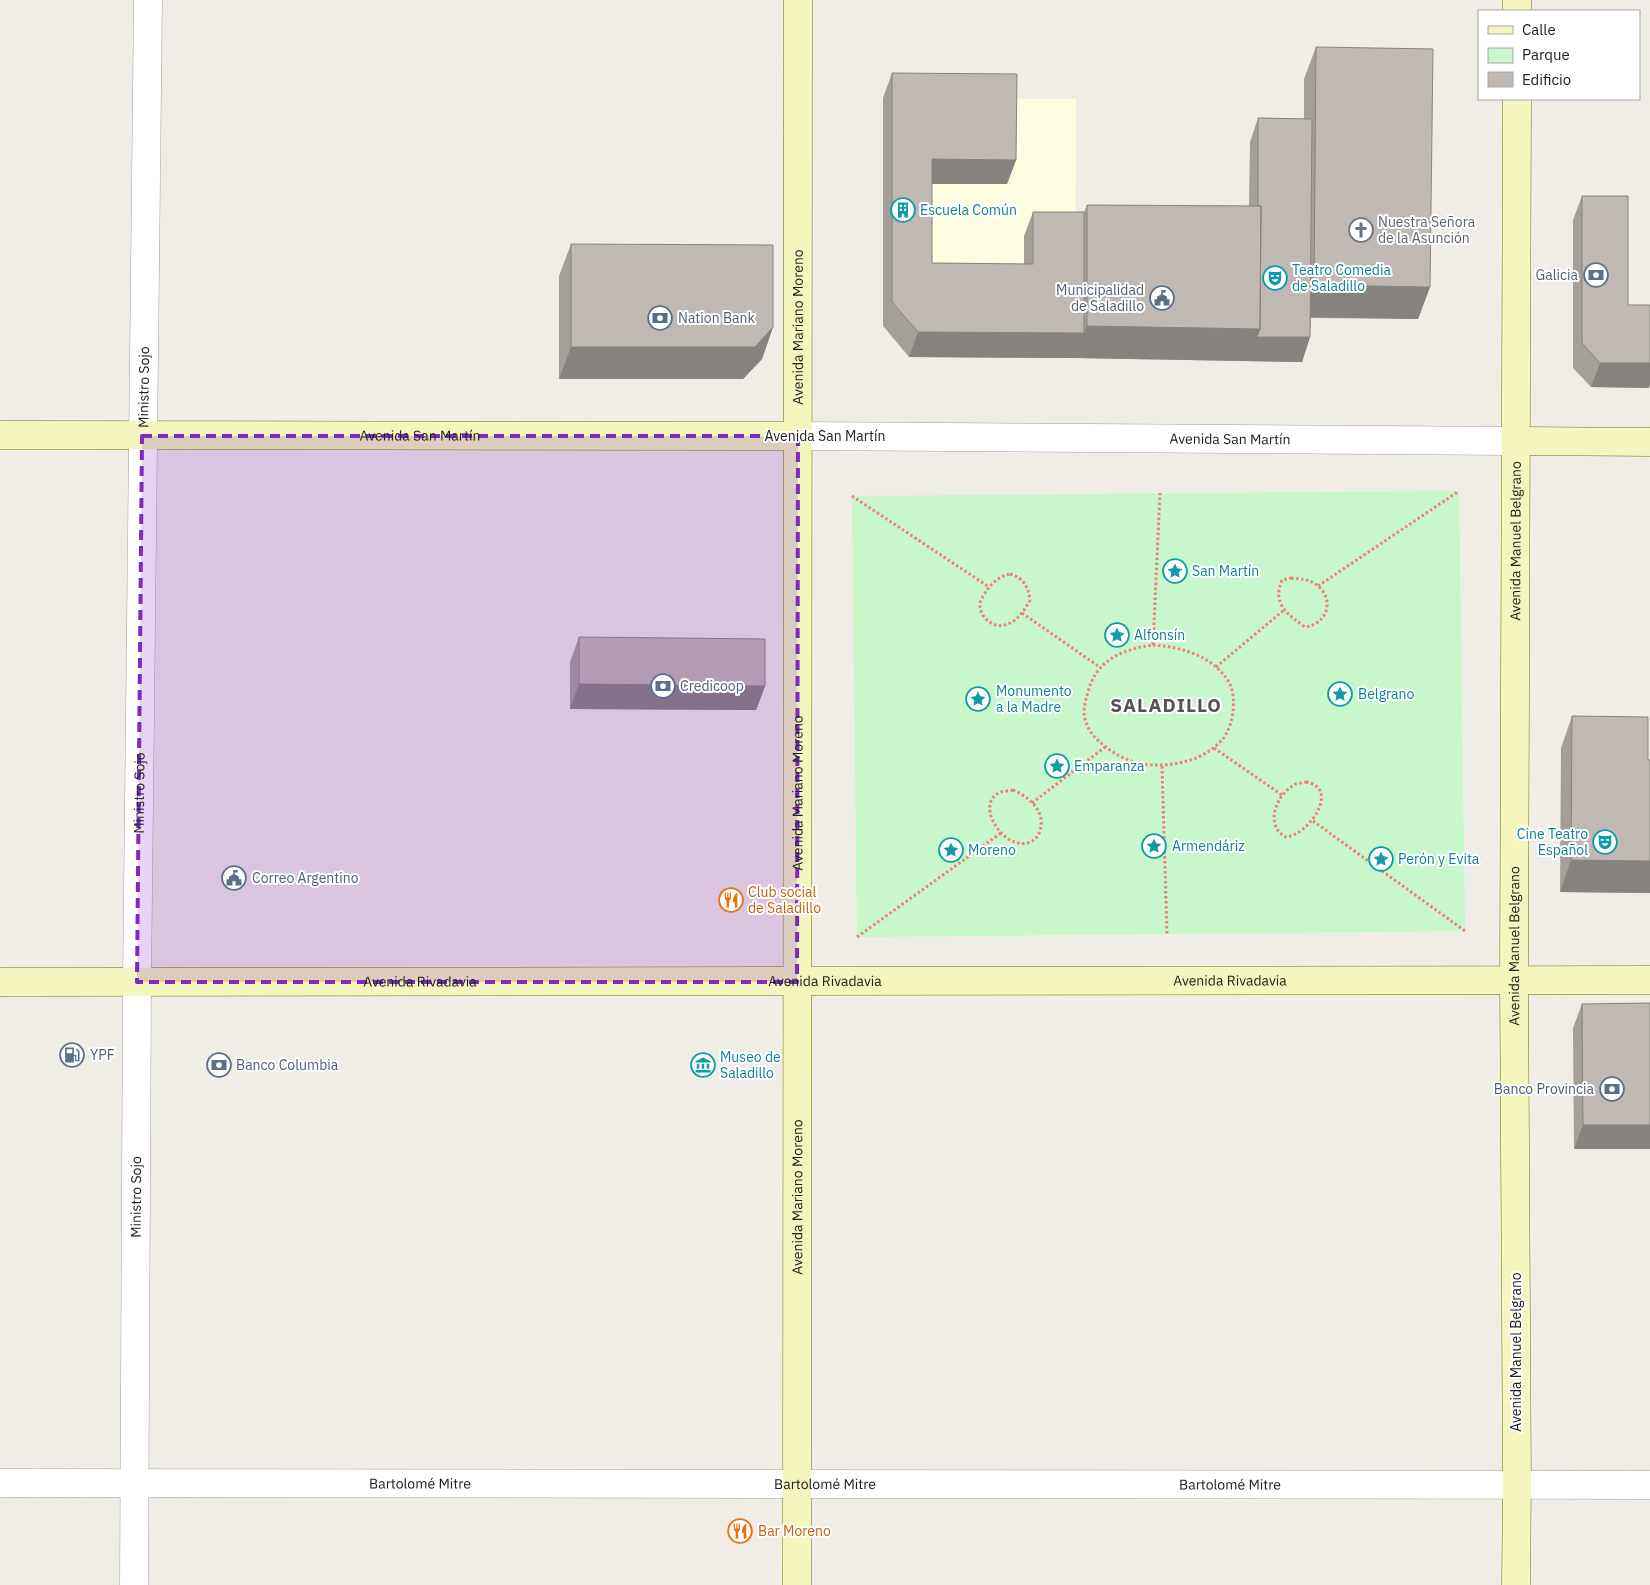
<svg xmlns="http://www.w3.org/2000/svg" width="1650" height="1585" font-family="'IBM Plex Sans',sans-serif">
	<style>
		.education { fill: #fdfde2 }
		.park { fill: #c7f7ca }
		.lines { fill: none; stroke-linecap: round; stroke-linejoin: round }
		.street-casing { stroke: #a4a4a4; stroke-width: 29 }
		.secondary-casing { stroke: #69730b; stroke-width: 29 }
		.path { stroke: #f28075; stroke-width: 3; stroke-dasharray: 2.5 2.5; stroke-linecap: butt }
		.street { stroke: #fff; stroke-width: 28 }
		.secondary { stroke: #f4f6be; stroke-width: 28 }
		.wall { fill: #a59f9a }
		.shaded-wall { fill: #86827d }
		.building { fill: #c0b9b3; stroke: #86827d }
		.marked { fill: #7b2cbf; fill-opacity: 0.2; stroke: #7b2cbf; stroke-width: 4; stroke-dasharray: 10 6; stroke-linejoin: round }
		.labels { text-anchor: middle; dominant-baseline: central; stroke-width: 4; stroke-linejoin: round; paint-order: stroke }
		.culture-label { font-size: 14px; fill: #0d838f; stroke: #fff; text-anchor: start }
		.worship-label { font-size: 14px; fill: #5b616d; stroke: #fff; text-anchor: start }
		.service-label { font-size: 14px; fill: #4e5e75; stroke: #fff; text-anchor: start }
		.street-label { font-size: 14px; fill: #202020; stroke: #fff }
		.food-label { font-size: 14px; fill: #c56008; stroke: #fff; text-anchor: start }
		.district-label { font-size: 19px; font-weight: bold; letter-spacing: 1px; fill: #535353; stroke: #fff }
	</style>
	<rect width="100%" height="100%" fill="#f0ede7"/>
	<!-- education -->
	<path class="education" d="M 883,98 L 1076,99 L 1075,358 L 909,357 L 883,326 Z"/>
	<!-- park -->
	<path class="park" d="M 1459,491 L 1465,931 L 857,937 L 852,496 Z"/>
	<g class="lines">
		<!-- street casing -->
		<g class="street-casing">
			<g id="street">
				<path id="s1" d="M 798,436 L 1515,441"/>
				<path id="s2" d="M 0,1483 L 1650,1485"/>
				<path id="s3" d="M 134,1585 L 137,982 L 148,0"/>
			</g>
		</g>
		<!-- secondary casing -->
		<g class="secondary-casing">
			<g id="secondary">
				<path d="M 1517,11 L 1517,0"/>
				<path id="s4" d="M 0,435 L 798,436"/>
				<path d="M 1515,441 L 1650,442"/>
				<path id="s5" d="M 0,982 L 1650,980"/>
				<path id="s6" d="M 797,1585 L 798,0"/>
				<path id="s7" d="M 1516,1585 L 1517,1484 L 1514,980 L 1517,99"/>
			</g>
		</g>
		<!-- path -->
		<path class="path" d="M 852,496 L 989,587
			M 1010,574 C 1023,578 1028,586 1030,600 C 1025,609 1019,619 1010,623 C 996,631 979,619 980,603 C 981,599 985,593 987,590 C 993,582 1000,576 1010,574 Z
			M 1291,578 C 1301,579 1310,579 1318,586 C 1335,601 1327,624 1305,627 C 1287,614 1272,604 1282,580 Z
			M 1318,586 L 1459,491
			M 1022,613 L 1101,668
			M 1153,645 C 1181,647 1210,655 1227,679 C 1238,694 1234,726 1222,740 C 1215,748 1204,755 1194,759 C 1160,770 1128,767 1101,743 C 1095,738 1088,730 1086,722 C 1082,712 1085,703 1088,692 C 1096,660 1123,649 1153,645 Z
			M 1153,645 L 1160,493
			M 1216,667 L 1284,610
			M 1214,748 L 1282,795
			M 1162,766 L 1167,934
			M 1306,782 C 1341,788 1309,835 1286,837 C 1264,826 1276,795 1294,785 C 1297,783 1302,783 1306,782 Z
			M 1013,790 C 1029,797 1046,811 1040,831 C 1038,837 1035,840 1030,842 C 1005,853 972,803 1001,792 C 1004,791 1009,791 1013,790 Z
			M 1032,803 L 1105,747
			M 1313,821 L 1465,931
			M 857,937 L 1001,833"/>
		<!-- street -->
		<use href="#street" class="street"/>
		<!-- secondary -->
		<use href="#secondary" class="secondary"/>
	</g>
	<!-- wall -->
	<path class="wall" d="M 1316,47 L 1430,287 L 1418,319 L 1311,318 L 1310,337 L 1302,362 L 1075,358 L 909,357 L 883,326 L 883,98 L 892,73 L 1016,160 L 1007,184 L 932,184 L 932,263 L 1024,264 L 1024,236 L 1033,212 L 1084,212 L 1087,205 L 1249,206 L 1250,142 L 1258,118 L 1304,119 L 1304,79 Z
		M 1582,196 L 1628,305 L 1649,388 L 1591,387 L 1573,368 L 1573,220 Z
		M 571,244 L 773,327 L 762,359 L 743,379 L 559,379 L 559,276 Z
		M 579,637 L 765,686 L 756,710 L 570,709 L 570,662 Z
		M 1572,716 L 1648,760 L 1650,760 L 1650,893 L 1560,892 L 1561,748 Z
		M 1650,1003 L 1574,1149 L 1573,1028 L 1582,1004 Z"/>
	<!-- shaded-wall -->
	<path class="shaded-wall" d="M 932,159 L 1016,160 L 1007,184 L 924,184 Z
		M 1314,285 L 1430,287 L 1418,319 L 1302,317 Z
		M 1087,326 L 1260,329 L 1310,337 L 1302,362 L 1075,358 L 909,357 L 918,332 L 1084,333 Z
		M 773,327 L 762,359 L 743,379 L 559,379 L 571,347 Z
		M 1600,363 L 1650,363 L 1650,384 L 1649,388 L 1591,387 Z
		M 579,684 L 765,686 L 756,710 L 570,709 Z
		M 1571,860 L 1650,861 L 1650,893 L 1560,892 Z
		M 1583,1125 L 1650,1125 L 1650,1149 L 1574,1149 Z"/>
	<!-- building -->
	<path class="building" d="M 1316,47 L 1433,49 L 1430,287 L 1314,285 Z
		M 892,73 L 1017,74 L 1016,160 L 932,159 L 932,263 L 1033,264 L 1033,212 L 1084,212 L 1084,333 L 918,332 L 892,302 Z
		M 1258,118 L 1312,119 L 1310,337 L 1257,337 L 1260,329 L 1261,206 L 1258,206 Z
		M 1582,196 L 1628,196 L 1628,305 L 1650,305 L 1650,363 L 1600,363 L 1582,343 Z
		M 1087,205 L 1261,206 L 1260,329 L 1087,326 Z
		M 571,244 L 773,245 L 773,327 L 755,347 L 571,347 Z
		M 579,637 L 765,639 L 765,686 L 579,684 Z
		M 1572,716 L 1648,717 L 1648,760 L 1650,760 L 1650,861 L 1571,860 Z
		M 1650,1003 L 1650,1125 L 1583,1125 L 1582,1004 Z"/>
	<!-- marked area -->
	<path class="marked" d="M 142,436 L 798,436 L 797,982 L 137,982 Z"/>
	<!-- icons -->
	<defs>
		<g id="building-ring" transform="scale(1.25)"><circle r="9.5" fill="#fff" stroke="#0f9aa8" stroke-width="1.5"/><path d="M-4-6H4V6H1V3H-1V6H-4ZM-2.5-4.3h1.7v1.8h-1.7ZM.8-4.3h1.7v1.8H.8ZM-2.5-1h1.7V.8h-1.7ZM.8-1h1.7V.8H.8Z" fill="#0f9aa8"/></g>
		<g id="church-ring" transform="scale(1.25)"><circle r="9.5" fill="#fff" stroke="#6b7280" stroke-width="1.5"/><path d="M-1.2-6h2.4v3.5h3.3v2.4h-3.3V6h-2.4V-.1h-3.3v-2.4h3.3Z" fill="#6b7280"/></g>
		<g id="bank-ring" transform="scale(1.25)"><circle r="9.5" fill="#fff" stroke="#5c6f8a" stroke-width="1.5"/><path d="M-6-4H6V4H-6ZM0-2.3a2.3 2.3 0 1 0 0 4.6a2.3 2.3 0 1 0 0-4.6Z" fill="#5c6f8a"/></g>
		<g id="theatre-ring" transform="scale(1.25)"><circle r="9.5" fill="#fff" stroke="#0f9aa8" stroke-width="1.5"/><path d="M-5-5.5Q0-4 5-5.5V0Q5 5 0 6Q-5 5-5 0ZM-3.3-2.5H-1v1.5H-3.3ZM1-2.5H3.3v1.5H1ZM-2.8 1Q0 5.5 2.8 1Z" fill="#0f9aa8"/></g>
		<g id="civic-ring" transform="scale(1.25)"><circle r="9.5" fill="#fff" stroke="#5c6f8a" stroke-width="1.5"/><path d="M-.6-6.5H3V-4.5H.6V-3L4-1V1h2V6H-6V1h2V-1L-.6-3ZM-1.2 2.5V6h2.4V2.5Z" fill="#5c6f8a"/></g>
		<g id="sight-ring" transform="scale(1.25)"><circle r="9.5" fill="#fff" stroke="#0f9aa8" stroke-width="1.5"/><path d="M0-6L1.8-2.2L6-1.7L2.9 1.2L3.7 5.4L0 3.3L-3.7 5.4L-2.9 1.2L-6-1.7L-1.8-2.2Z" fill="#0f9aa8"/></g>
		<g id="restaurant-ring" transform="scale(1.25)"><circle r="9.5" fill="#fff" stroke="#e8710a" stroke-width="1.5"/><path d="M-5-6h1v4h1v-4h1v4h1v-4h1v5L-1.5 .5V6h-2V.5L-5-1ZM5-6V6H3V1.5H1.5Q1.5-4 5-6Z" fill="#e8710a"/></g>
		<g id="fuel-ring" transform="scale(1.25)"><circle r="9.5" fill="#fff" stroke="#5c6f8a" stroke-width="1.5"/><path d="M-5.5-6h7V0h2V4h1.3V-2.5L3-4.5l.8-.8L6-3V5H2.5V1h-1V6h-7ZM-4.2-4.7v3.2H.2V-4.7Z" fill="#5c6f8a"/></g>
		<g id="museum-ring" transform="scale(1.25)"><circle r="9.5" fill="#fff" stroke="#0f9aa8" stroke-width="1.5"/><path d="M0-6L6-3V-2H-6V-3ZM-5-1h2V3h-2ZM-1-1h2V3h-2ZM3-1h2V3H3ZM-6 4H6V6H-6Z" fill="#0f9aa8"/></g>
	</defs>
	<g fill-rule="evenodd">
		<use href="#building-ring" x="903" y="210"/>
		<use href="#church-ring" x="1361" y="230"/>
		<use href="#bank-ring" x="1596" y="275"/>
		<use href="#theatre-ring" x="1275" y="278"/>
		<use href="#civic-ring" x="1162" y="298"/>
		<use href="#bank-ring" x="660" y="318"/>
		<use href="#sight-ring" x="1175" y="571"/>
		<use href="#sight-ring" x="1117" y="635"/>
		<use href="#bank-ring" x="663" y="686"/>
		<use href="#sight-ring" x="1340" y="694"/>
		<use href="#sight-ring" x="978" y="699"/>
		<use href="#sight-ring" x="1057" y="766"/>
		<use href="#theatre-ring" x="1605" y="842"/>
		<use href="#sight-ring" x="1154" y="846"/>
		<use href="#sight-ring" x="951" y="850"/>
		<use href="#sight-ring" x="1381" y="859"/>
		<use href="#civic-ring" x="234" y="878"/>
		<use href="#restaurant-ring" x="731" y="900"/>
		<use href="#fuel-ring" x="72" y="1055"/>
		<use href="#bank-ring" x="219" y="1065"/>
		<use href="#museum-ring" x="703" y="1065"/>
		<use href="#bank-ring" x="1612" y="1089"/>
		<use href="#restaurant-ring" x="740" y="1531"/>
	</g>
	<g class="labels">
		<!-- culture labels -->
		<g class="culture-label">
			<text x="920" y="210">Escuela Común</text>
			<text x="1292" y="270">Teatro Comedia<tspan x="1292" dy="16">de Saladillo</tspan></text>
			<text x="1192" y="571">San Martín</text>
			<text x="1134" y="635">Alfonsín</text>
			<text x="996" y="691">Monumento<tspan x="996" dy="16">a la Madre</tspan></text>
			<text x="1358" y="694">Belgrano</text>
			<text x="1074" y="766">Emparanza</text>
			<text x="1588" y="834" text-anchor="end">Cine Teatro<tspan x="1588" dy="16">Español</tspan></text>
			<text x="1172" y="846">Armendáriz</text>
			<text x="968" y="850">Moreno</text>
			<text x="1398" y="859">Perón y Evita</text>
			<text x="720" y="1057">Museo de<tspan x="720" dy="16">Saladillo</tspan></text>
		</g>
		<!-- worship labels -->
		<g class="worship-label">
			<text x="1378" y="222">Nuestra Señora<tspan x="1378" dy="16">de la Asunción</tspan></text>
		</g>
		<!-- service labels -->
		<g class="service-label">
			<text x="1578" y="275" text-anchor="end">Galicia</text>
			<text x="1144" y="290" text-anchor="end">Municipalidad<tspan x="1144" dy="16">de Saladillo</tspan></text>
			<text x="678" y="318">Nation Bank</text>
			<text x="680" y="686">Credicoop</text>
			<text x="252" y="878">Correo Argentino</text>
			<text x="90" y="1055">YPF</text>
			<text x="236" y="1065">Banco Columbia</text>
			<text x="1594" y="1089" text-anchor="end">Banco Provincia</text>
		</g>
		<!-- street labels -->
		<g class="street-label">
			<text stroke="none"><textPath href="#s6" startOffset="1258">Avenida Mariano Moreno</textPath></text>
			<text stroke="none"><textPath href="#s3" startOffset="1198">Ministro Sojo</textPath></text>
			<text stroke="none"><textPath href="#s4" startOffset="420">Avenida San Martín</textPath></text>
			<text x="825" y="436">Avenida San Martín</text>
			<text stroke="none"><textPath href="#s1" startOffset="432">Avenida San Martín</textPath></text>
			<text stroke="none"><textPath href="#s7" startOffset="1044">Avenida Manuel Belgrano</textPath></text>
			<text stroke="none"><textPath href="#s3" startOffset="792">Ministro Sojo</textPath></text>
			<text stroke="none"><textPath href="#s6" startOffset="792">Avenida Mariano Moreno</textPath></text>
			<text stroke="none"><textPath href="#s7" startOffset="639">Avenida Manuel Belgrano</textPath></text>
			<text stroke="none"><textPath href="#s5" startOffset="1230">Avenida Rivadavia</textPath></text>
			<text stroke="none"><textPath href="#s5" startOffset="420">Avenida Rivadavia</textPath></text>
			<text stroke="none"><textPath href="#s5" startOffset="825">Avenida Rivadavia</textPath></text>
			<text stroke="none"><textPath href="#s3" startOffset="388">Ministro Sojo</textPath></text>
			<text stroke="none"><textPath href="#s6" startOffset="388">Avenida Mariano Moreno</textPath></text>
			<text transform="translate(1516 1352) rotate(-90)">Avenida Manuel Belgrano</text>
			<text stroke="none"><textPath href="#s2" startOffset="420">Bartolomé Mitre</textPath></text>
			<text stroke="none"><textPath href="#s2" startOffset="1230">Bartolomé Mitre</textPath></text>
			<text stroke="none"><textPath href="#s2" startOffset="825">Bartolomé Mitre</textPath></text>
		</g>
		<!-- food labels -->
		<g class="food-label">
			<text x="748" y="892">Club social<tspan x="748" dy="16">de Saladillo</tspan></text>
			<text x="758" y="1531">Bar Moreno</text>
		</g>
		<!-- district labels -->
		<g class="district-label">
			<text x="1166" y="705">SALADILLO</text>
		</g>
	</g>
	<!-- legend -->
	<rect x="1478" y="10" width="162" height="90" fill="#ffffff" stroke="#a6a6a6"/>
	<rect x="1488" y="26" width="25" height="8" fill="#f4f6be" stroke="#a6a6a6"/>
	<text x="1522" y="35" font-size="15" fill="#202020">Calle</text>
	<rect x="1488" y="48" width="25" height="15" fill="#c7f7ca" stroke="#a6a6a6"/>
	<text x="1522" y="60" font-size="15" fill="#202020">Parque</text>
	<rect x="1488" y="72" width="25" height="15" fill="#c0b9b3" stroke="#a6a6a6"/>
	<text x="1522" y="85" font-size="15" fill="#202020">Edificio</text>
</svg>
